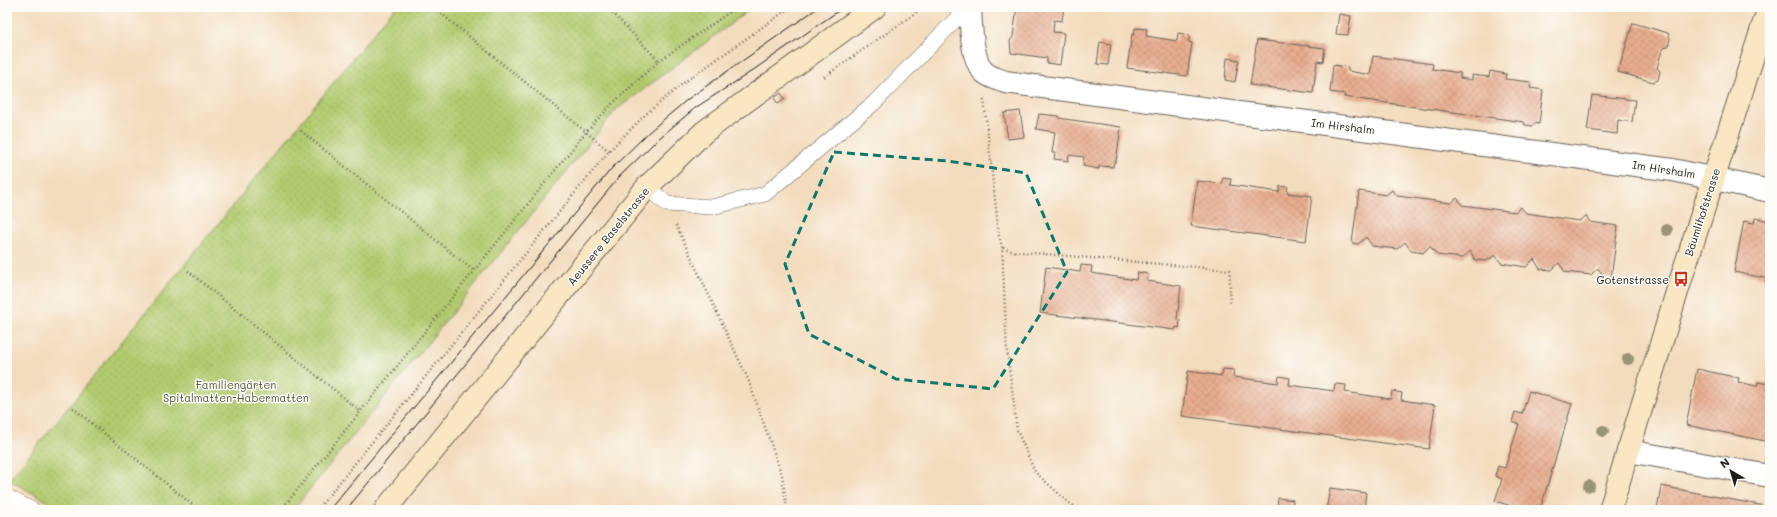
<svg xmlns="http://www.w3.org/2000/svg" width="1777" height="517" font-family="Mali,sans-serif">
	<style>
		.garden { fill: url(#garden-dots); stroke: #677345 }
		.building { fill: url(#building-cross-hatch) }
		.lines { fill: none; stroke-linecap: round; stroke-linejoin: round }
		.service-casing { stroke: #675f54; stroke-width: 16 }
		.minor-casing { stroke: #675f54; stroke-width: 24 }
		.secondary-casing { stroke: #675f54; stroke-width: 24 }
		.path { stroke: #675f54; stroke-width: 2.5; stroke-dasharray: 1 3; stroke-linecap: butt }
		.service { stroke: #fff; stroke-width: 15 }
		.minor { stroke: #fff; stroke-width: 22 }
		.secondary { stroke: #f9e7c3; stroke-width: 22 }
		.tram { stroke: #1c1c1c; stroke-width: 1 }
		.tree { fill: #999474 }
		.marked { fill: none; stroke: #0f766e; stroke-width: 3; stroke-dasharray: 8 5; stroke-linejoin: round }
		.labels { text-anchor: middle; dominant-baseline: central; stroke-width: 3; stroke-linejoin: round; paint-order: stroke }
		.street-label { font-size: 11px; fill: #1c1c1c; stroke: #fdfcf7 }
		.poi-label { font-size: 11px; fill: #1c1c1c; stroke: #fdfcf7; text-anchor: end }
		.park-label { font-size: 11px; fill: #505939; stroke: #fdfcf7 }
	</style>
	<defs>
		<pattern id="garden-dots" width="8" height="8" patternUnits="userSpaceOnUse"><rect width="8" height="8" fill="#b2ca6e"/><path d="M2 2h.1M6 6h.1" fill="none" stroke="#98ad5f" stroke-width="1.8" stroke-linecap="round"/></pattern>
		<pattern id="building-cross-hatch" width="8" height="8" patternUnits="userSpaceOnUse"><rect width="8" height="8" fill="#e8ad90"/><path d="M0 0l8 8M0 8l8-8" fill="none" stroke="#c6947c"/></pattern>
	</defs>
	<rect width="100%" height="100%" fill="#fdfcf7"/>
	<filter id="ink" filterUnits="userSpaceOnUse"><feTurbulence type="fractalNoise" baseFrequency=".025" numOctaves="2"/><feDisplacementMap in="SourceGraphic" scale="8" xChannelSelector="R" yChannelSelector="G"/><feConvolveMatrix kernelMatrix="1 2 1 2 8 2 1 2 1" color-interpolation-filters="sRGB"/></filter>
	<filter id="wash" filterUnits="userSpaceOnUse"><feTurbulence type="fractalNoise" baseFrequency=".012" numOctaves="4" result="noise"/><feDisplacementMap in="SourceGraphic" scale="16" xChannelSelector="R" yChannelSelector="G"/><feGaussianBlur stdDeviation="0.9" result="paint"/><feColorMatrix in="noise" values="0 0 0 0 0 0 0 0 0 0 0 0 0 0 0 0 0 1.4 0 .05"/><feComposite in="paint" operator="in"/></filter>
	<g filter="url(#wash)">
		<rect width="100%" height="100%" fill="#f3dcbd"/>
		<!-- garden -->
		<path class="garden" d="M 395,7 L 753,7 L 616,110 L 293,510 L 63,510 L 9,480 Z"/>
		<g id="blocks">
			<!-- building -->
			<path class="building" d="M 1017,7 L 1064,7 L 1062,21 L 1054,20 L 1053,32 L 1064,33 L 1060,65 L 1047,63 L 1047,58 L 1011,53 L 1010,41 L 1013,37 Z
				M 1339,14 L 1351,16 L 1348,35 L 1336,34 Z
				M 1633,23 L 1668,33 L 1670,38 L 1668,47 L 1663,48 L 1660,57 L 1657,68 L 1660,71 L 1658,80 L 1653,82 L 1618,72 Z
				M 1135,28 L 1147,29 L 1146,36 L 1177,41 L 1178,33 L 1189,35 L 1189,42 L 1192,43 L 1187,76 L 1127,68 L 1132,34 L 1134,35 Z
				M 1257,40 L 1325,48 L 1323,62 L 1317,61 L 1313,93 L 1250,85 Z
				M 1100,42 L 1111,44 L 1108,65 L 1097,64 Z
				M 1373,56 L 1433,64 L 1432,69 L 1460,73 L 1460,78 L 1472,80 L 1472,75 L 1489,77 L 1490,71 L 1506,74 L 1505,79 L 1531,82 L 1530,88 L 1543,90 L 1539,124 L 1535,123 L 1533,126 L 1525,125 L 1524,122 L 1344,97 L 1345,94 L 1330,92 L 1333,65 L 1348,67 L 1348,71 L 1370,75 Z
				M 1227,58 L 1239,60 L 1235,82 L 1225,80 Z
				M 781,93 L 785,99 L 778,104 L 774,98 Z
				M 1592,95 L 1635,100 L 1632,122 L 1618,120 L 1617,134 L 1587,130 Z
				M 1020,111 L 1024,137 L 1008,139 L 1004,113 Z
				M 1039,114 L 1059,116 L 1058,118 L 1121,127 L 1116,162 L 1114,162 L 1113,167 L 1099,166 L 1099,169 L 1083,166 L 1084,157 L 1069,155 L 1068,161 L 1054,159 L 1055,153 L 1052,153 L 1055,132 L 1036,129 Z
				M 1223,178 L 1231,179 L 1230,185 L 1279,192 L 1280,186 L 1288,187 L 1287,193 L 1312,196 L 1306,241 L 1191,226 L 1197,181 L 1222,184 Z
				M 1392,190 L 1397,196 L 1451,203 L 1457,198 L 1462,205 L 1515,212 L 1521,207 L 1526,213 L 1579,221 L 1586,216 L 1590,222 L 1618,226 L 1611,278 L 1604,277 L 1598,268 L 1591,275 L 1565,272 L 1559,263 L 1552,270 L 1540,269 L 1534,259 L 1526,267 L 1501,263 L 1495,255 L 1487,261 L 1475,260 L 1470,251 L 1462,258 L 1437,255 L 1430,246 L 1423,253 L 1411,251 L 1405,242 L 1397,249 L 1372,246 L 1366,237 L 1358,244 L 1352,243 L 1359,191 L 1386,195 Z
				M 1755,218 L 1770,221 L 1770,279 L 1734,272 L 1744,221 L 1754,223 Z
				M 1081,265 L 1092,266 L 1091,273 L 1136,280 L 1138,272 L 1148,274 L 1147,281 L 1181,286 L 1177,319 L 1180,320 L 1179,328 L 1176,327 L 1175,330 L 1040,313 L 1046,267 L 1080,272 Z
				M 1223,369 L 1234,370 L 1233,377 L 1278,383 L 1279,376 L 1290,378 L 1289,385 L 1334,391 L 1335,384 L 1346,385 L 1345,392 L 1391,399 L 1392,391 L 1402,393 L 1401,400 L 1435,405 L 1429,449 L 1182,416 L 1188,371 L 1222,376 Z
				M 1697,369 L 1739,378 L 1738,382 L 1747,384 L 1757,386 L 1758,382 L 1770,384 L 1770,442 L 1686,425 Z
				M 1529,391 L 1572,404 L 1540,510 L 1524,510 L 1495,501 L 1502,479 L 1495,476 L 1498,466 L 1505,468 L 1519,424 L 1512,422 L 1515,412 L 1522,414 Z
				M 1661,486 L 1770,507 L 1770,510 L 1657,510 Z
				M 1330,488 L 1366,493 L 1364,510 L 1326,510 Z
				M 1278,498 L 1293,500 L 1292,509 L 1277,507 Z"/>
		</g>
	</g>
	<g filter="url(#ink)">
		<use href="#blocks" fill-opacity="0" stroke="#675f54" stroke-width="1"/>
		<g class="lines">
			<!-- service casing -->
			<g class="service-casing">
				<path id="service" d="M 647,187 L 667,204 L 712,207 L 765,194 L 874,103 L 968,7
					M 7,497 L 32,510"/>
			</g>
			<!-- minor casing -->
			<g class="minor-casing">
				<path id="minor" d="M 970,7 C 971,24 971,58 983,71 C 988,77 998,79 1005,82 L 1673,170 L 1770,191
					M 1628,451 L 1770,476"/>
			</g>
			<!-- secondary casing -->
			<g class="secondary-casing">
				<path id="secondary" d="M 385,510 L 647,187 L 704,132 L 875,7
					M 1610,510 L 1681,279 L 1769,7"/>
			</g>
			<!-- path -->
			<path class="path" d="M 607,7 L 659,61
				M 824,77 L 924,7
				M 984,100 L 999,236 L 1002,247 L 1007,350 L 1017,430 L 1035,472 L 1068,502 L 1079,510
				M 301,131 L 474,271
				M 609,151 L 586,132 L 613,103 L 659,61 L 737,7
				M 676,225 L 748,379 L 782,475 L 787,510
				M 1003,248 L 1010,251 L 1230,270 L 1230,303
				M 188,271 L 360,411
				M 73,408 L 199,510
				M 281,510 L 586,132 L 433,7
				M 317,510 L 609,151 L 646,114 L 686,81 L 791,7"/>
			<!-- service -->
			<use href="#service" class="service"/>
			<!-- minor -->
			<use href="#minor" class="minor"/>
			<!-- secondary -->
			<use href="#secondary" class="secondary"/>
			<!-- tram -->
			<path class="tram" d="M 329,510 L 612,168 L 650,131 L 688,99 L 819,7
				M 346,510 L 620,176 L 657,140 L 695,108 L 746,75 L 844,7"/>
		</g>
		<!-- trees -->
		<g class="tree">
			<circle cx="1667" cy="230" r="6"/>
			<circle cx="1628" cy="359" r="6"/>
			<circle cx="1603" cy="431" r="6"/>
			<circle cx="1589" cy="486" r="6"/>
		</g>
	</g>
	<!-- marked area -->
	<path class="marked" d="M 834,152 L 948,161 L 1026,173 L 1067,272 L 993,389 L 896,379 L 809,334 L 785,264 Z"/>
	<!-- icons -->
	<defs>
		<g id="bus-bare" transform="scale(1.2)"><path d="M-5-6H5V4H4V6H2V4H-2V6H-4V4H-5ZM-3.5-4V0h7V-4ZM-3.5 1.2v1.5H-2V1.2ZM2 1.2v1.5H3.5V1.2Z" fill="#c8321e" stroke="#fdfcf7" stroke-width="2.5" paint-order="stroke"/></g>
	</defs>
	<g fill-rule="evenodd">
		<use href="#bus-bare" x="1681" y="279"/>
	</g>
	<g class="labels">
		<!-- street labels -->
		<g class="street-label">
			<text transform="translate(1343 126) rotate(7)">Im Hirshalm</text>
			<text transform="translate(1664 169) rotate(9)">Im Hirshalm</text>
			<text transform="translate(1702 212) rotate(-72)">Bäumlihofstrasse</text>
			<text transform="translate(608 236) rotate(-51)">Aeussere Baselstrasse</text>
		</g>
		<!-- poi labels -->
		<g class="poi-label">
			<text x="1669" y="279">Gotenstrasse</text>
		</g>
		<!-- park labels -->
		<g class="park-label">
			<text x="236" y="384">Familiengärten<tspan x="236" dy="13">Spitalmatten-Habermatten</tspan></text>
		</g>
	</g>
	<!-- margin -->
	<rect width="1777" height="517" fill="none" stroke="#fdfcf7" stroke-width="24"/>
	<!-- north arrow -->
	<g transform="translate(1731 471) rotate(322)" stroke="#fdfcf7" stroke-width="3" paint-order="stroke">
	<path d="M0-3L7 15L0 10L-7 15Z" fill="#1c1c1c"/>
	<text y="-6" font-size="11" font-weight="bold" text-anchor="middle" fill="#1c1c1c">N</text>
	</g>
</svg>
